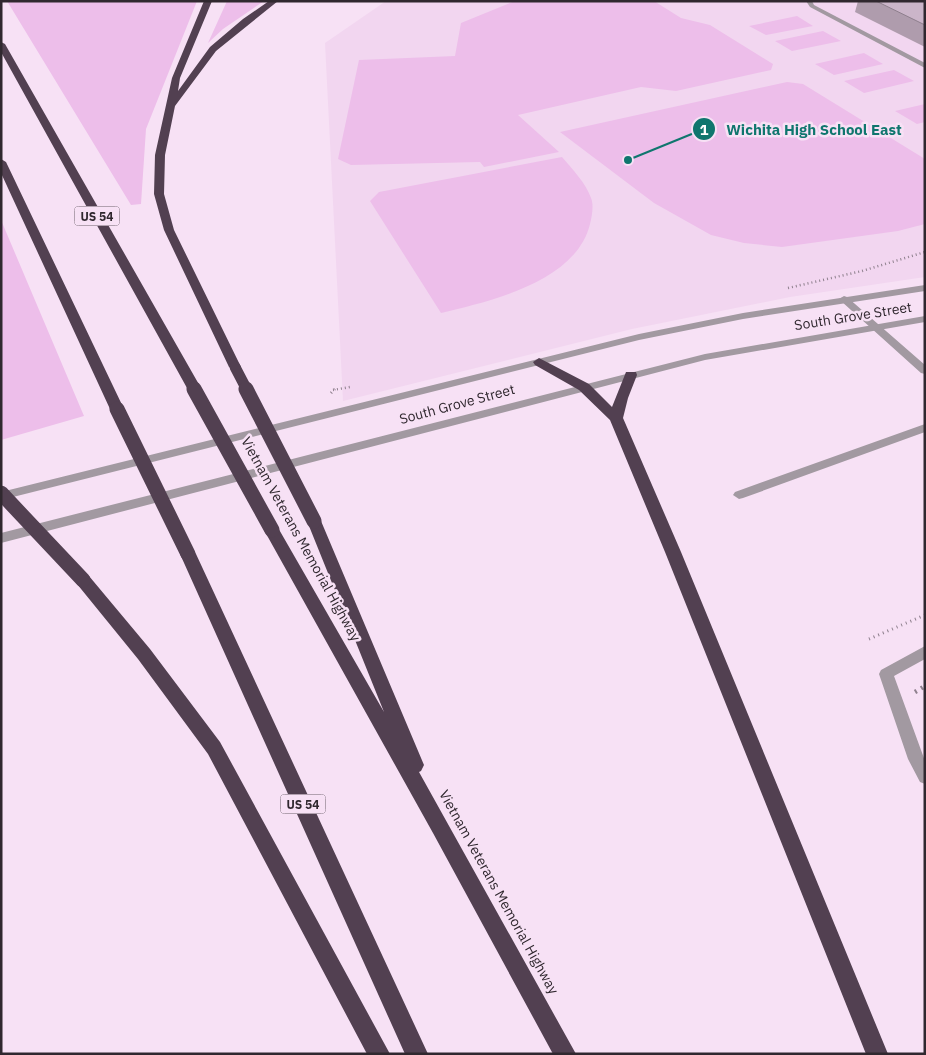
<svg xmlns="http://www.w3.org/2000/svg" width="926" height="1055" font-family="'IBM Plex Sans',sans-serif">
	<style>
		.built { fill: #f2d6f0 }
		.green { fill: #edbeea }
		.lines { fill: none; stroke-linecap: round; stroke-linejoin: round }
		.path-far2 { stroke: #8f818e; stroke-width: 2.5; stroke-dasharray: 1 3; stroke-linecap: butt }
		.path-far1 { stroke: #8f818e; stroke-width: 3; stroke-dasharray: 1 4; stroke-linecap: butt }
		.path { stroke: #8f818e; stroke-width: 4.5; stroke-dasharray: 2 5; stroke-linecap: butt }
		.service { fill: #a299a1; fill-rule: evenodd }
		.minor { fill: #a299a1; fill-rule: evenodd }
		.tertiary { fill: #a299a1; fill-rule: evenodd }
		.motorway { fill: #524051; fill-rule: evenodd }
		.motorway-bridge-far1 { stroke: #524051; stroke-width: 11 }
		.motorway-bridge { stroke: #524051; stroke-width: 15 }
		.wall { fill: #af9cad }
		.building { fill: #cbb5c9; stroke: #8e7f8d }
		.labels { text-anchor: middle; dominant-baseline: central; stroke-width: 5; stroke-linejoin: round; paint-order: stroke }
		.shield { fill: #f7e1f5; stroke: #6c606a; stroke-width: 1 }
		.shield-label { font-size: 12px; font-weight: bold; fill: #30282f }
		.street-label { font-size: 14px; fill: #30282f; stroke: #f7e1f5 }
		.leader { fill: none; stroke: #0f766e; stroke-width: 2 }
		.callout-dot { fill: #0f766e; stroke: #f7e1f5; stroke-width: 2 }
		.mark-label { font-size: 15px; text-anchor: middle; font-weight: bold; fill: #fff }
		.callout-label { font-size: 15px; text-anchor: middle; font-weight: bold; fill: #0f766e; stroke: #f7e1f5; stroke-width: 5; stroke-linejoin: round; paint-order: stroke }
	</style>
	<rect width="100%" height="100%" fill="#f7e1f5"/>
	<!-- built -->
	<path class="built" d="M 386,1 L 925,1 L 925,277 L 790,297 L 632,329 L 343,401 L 325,43 Z"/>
	<!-- green -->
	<path class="green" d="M 7,1 L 197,1 L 146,129 L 141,204 L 131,205 Z
		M 227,1 L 264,1 L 223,29 L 208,43 Z
		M 515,1 L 654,1 L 681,18 L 710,25 L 773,64 L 771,70 L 676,91 L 641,87 L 518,115 L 559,152 L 484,167 L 480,162 L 351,165 L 338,159 L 359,60 L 455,56 L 461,23 Z
		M 797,16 L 813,26 L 766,35 L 749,26 Z
		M 823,31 L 841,41 L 792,51 L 775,41 Z
		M 864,53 L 883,64 L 834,75 L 815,64 Z
		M 894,70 L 914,81 L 864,93 L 844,81 Z
		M 787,82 L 803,84 L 925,159 L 925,224 L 898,231 L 782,247 L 744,243 L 711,235 L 654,203 L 560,132 Z
		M 925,104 L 925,122 L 917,124 L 895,111 Z
		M 562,157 C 572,169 586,183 591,198 C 594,205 592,216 590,224 C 576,282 490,301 441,313 L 370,201 L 379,192 Z
		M 1,220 L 84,416 L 1,440 Z"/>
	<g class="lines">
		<!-- path-far2 -->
		<path class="path-far2" d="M 788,288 L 862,271 L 925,252
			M 333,390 L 350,387"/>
		<!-- path-far1 -->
		<path class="path-far1" d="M 331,393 L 335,389
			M 869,639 L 925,615"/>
		<!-- path -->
		<path class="path" d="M 915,692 L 925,686"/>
		<!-- service -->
		<path class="service" d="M 806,1 L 812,1 L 814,5 L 925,63 L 925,68 L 810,7 Z
			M 925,424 L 925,432 L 743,498 L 739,499 L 733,495 L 735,492 Z"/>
		<!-- minor -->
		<path class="minor" d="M 844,296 L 847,297 L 925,365 L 925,374 L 921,373 L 841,301 L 839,299 Z
			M 925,646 L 925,659 L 894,676 L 925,761 L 925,784 L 920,782 L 908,759 L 879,674 L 881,670 Z"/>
		<!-- tertiary -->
		<path class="tertiary" d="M 925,285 L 925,291 L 743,319 L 639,340 L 1,500 L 1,492 L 639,334 L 743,313 Z
			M 925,316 L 925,322 L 705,360 L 1,543 L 1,533 L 705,354 Z"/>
		<!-- motorway -->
		<path class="motorway" d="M 204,1 L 212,1 L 180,78 L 178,91 L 210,47 L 243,19 L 269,1 L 278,1 L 216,51 L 175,106 L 165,155 L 164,194 L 174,230 L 241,367 L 235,371 L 229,367 L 164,230 L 154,194 L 155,155 L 172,78 Z
			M 1,42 L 5,44 L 201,388 L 199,391 L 194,392 L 187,388 L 1,52 Z
			M 1,159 L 6,162 L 124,409 L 122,412 L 112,412 L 110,409 L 1,173 Z
			M 539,358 L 589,384 L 612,407 L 626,372 L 636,372 L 637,375 L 628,398 L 623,418 L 681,552 L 888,1054 L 866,1054 L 665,552 L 610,420 L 579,390 L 535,365 L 533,362 Z
			M 314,516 L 319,517 L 321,521 L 424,765 L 421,771 L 419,772 L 576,1054 L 553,1054 L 433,833 L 264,530 L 267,526 L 272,524 L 277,526 L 384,712 L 307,521 L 309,517 Z
			M 188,548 L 193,550 L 196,554 L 428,1054 L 405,1054 L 180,554 L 183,550 Z
			M 83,574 L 89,576 L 150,649 L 220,742 L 390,1054 L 367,1054 L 208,754 L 138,659 L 77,584 L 75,580 L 77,576 Z"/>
		<!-- motorway-bridge-far1 -->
		<path class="motorway-bridge-far1" d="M 235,367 L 247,390
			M 194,388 L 195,390"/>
		<!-- motorway-bridge -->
		<path class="motorway-bridge" d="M 194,389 L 272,530
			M 246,389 L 314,521
			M 117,409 L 188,554
			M 1,493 L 83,580"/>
	</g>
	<!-- wall -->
	<path class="wall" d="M 858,1 L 925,1 L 925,47 L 855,12 Z"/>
	<!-- building -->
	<path class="building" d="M 876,1 L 925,1 L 925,25 Z"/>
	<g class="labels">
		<!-- shield labels -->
		<g class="shield">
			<rect x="74.5" y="206.5" width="45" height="19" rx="4"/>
			<rect x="280.5" y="794.5" width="45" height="19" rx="4"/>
		</g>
		<g class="shield-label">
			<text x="97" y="216">US 54</text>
			<text x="303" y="804">US 54</text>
		</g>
		<!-- street labels -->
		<g class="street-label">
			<text transform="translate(853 316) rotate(-9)">South Grove Street</text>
			<text transform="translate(457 404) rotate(-15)">South Grove Street</text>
			<text transform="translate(301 539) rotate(61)">Vietnam Veterans Memorial Highway</text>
			<text transform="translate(499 892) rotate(61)">Vietnam Veterans Memorial Highway</text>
		</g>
	</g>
	<!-- callouts -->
	<path class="leader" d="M628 160L704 129"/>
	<g class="callout-dot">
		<circle cx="628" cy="160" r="5"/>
		<circle cx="704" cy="129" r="12"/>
	</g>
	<g class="mark-label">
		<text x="704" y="135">1</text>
	</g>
	<g class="callout-label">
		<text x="814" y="135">Wichita High School East</text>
	</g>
	<!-- border -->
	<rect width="926" height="1055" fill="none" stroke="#30282f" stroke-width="5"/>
</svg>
